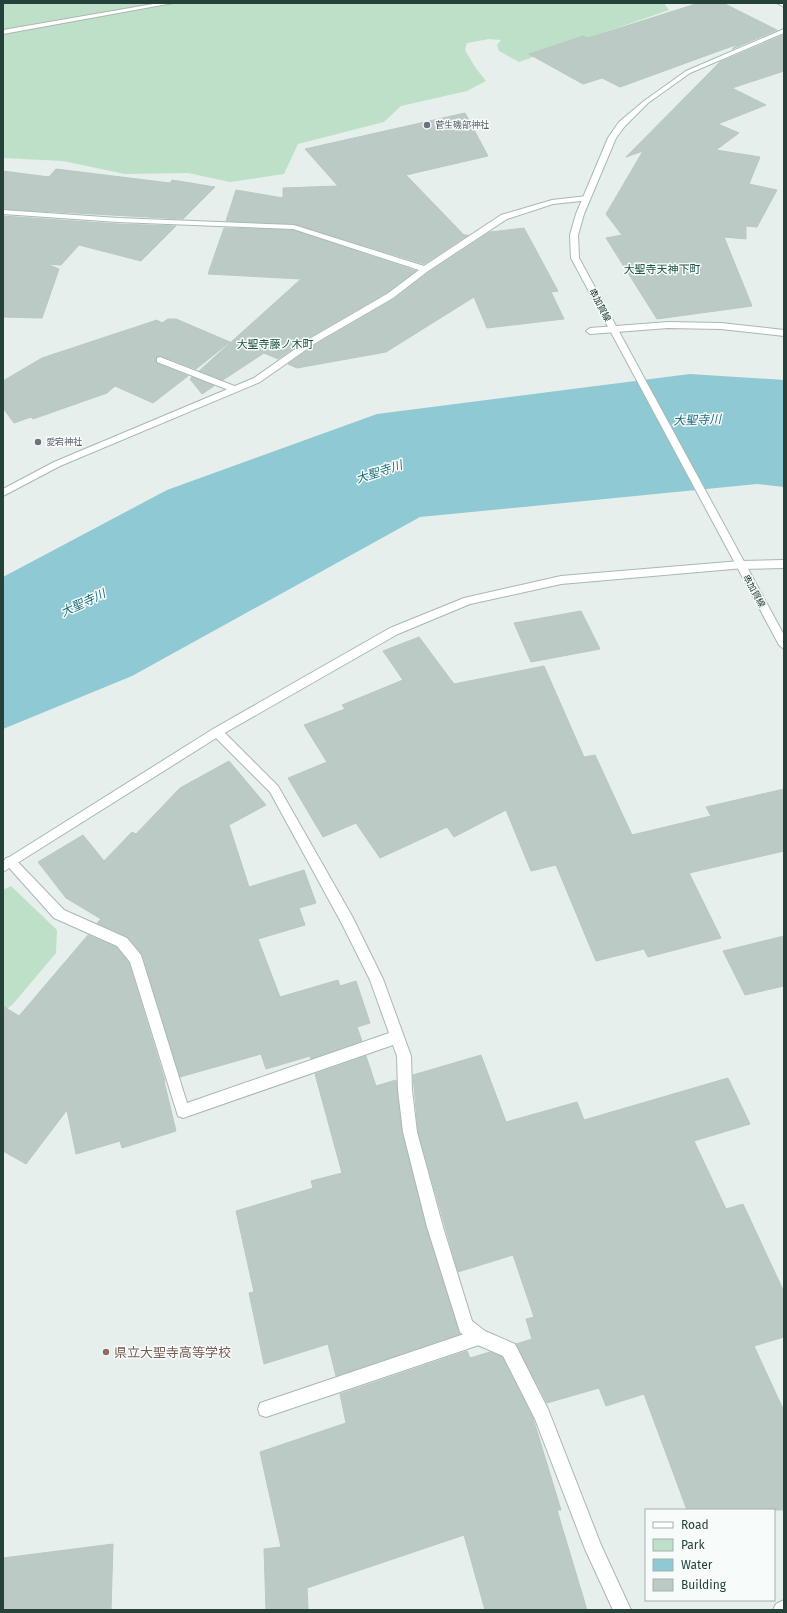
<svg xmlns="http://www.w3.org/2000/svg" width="787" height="1613" font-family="'Fira Sans','Noto Sans JP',sans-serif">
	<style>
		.green { fill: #bfe0c8 }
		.water { fill: #8ec9d4 }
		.building { fill: #bbcac4; stroke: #b8c9c2 }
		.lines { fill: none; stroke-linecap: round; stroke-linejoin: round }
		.service-casing { stroke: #a8b8b2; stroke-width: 2 }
		.minor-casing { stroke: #a8b8b2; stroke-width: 2 }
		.tertiary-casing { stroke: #a8b8b2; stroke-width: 2 }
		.secondary-casing { stroke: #a4bbb3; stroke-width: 2 }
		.service { fill: #fff; fill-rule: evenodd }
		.minor { fill: #fff; fill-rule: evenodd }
		.tertiary { fill: #fff; fill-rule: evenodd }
		.secondary { fill: #fff; fill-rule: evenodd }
		.worship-dot { fill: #6b7280; stroke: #f7fbf9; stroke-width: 1.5 }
		.education-dot { fill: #8d6e63; stroke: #f7fbf9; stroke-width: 1.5 }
		.labels { text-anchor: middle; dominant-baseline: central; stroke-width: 3; stroke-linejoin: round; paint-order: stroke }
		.far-worship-label { font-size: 9px; fill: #5b616d; stroke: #f7fbf9; text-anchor: start }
		.far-street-label { font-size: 9px; fill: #24423a; stroke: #f7fbf9 }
		.far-quarter-label { font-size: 11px; fill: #1f5548; stroke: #f7fbf9 }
		.water-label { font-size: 12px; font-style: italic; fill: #1c6f80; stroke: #f7fbf9 }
		.near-education-label { font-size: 13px; fill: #785e54; stroke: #f7fbf9; text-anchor: start }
	</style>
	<rect width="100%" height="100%" fill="#e6efeb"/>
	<!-- green -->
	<path class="green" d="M 3,3 L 664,3 L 669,10 L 519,62 L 499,51 L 497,45 L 501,40 L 489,39 L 467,43 L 465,50 L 475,67 L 486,81 L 467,91 L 401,106 L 384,122 L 298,144 L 284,174 L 230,182 L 188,173 L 125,174 L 63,161 L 3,158 Z
		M 11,886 L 57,930 L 56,953 L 13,1004 L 3,1012 L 3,890 Z"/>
	<!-- water -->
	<path class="water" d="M 690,374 L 784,380 L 784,487 L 757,484 L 420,517 L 132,676 L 3,729 L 3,577 L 167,490 L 377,414 Z"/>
	<!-- building -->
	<path class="building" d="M 699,3 L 723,3 L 777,30 L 732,49 L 738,44 L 620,87 L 602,78 L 583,84 L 529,54 L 583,36 L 588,38 Z
		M 784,35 L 784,71 L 732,88 L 766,105 L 718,124 L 739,133 L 716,150 L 760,157 L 749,184 L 777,190 L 757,227 L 746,226 L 746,239 L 724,237 L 752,306 L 657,319 L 606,238 L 622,235 L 606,214 L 643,151 L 626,157 L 720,62 Z
		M 465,113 L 488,156 L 406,175 L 464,235 L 468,235 L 424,264 L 294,224 L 226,221 L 236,190 L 283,198 L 283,188 L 338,186 L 305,149 Z
		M 56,169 L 170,183 L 172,180 L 215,187 L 183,219 L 3,209 L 3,171 L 49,177 Z
		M 3,216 L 118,224 L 176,226 L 141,261 L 79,245 L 61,265 L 47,264 L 59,269 L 42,318 L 3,317 Z
		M 224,228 L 293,230 L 416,271 L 386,293 L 310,337 L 278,359 L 264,353 L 223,380 L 199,371 L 301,279 L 208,274 Z
		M 524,228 L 558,291 L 551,292 L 564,319 L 487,328 L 474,297 L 386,352 L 297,368 L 288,364 L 318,343 L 394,299 L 429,272 L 490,232 Z
		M 168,319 L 176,319 L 230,342 L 196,369 L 161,356 L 156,357 L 156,363 L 188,376 L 153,403 L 115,386 L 107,393 L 33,419 L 31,417 L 14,423 L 3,408 L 3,381 L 42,358 L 157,320 L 162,323 Z
		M 192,377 L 214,386 L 202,394 L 190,379 Z
		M 581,611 L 600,649 L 531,662 L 514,623 Z
		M 419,637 L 454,684 L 544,666 L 584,757 L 595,755 L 632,835 L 711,816 L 706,807 L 784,789 L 784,851 L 689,873 L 721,938 L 648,957 L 644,949 L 596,961 L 556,865 L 531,871 L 506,810 L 454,837 L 447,827 L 380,858 L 356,823 L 323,837 L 288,778 L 327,762 L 304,725 L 345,709 L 342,705 L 403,680 L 383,651 Z
		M 229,761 L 266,805 L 229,825 L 249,887 L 304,870 L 316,903 L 299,908 L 305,925 L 258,939 L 280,997 L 338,980 L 340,986 L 356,981 L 370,1023 L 357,1027 L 362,1041 L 311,1059 L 310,1056 L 266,1069 L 261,1054 L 180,1077 L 142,954 L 128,937 L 97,923 L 101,919 L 66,898 L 38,862 L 83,835 L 104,861 L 132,832 L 136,834 L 180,788 Z
		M 88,935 L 116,947 L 129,963 L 165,1081 L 164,1081 L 176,1131 L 122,1148 L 120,1141 L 76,1154 L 67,1110 L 26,1164 L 3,1151 L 3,1006 L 19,1016 Z
		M 784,936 L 784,986 L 745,995 L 723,951 Z
		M 481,1055 L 506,1122 L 577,1102 L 584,1120 L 728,1078 L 750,1124 L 694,1141 L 726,1209 L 743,1204 L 784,1292 L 784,1337 L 754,1346 L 784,1411 L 784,1510 L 687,1510 L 644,1394 L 606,1406 L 599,1388 L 547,1403 L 516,1344 L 532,1339 L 526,1319 L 534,1317 L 513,1255 L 458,1272 L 418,1132 L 413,1075 Z
		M 366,1056 L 376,1086 L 396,1080 L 402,1132 L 426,1227 L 460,1334 L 336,1376 L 328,1344 L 264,1364 L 249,1293 L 254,1292 L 236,1211 L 313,1188 L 311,1181 L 342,1173 L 315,1074 Z
		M 467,1351 L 470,1358 L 490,1352 L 502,1357 L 533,1418 L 561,1510 L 557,1510 L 587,1610 L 485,1610 L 464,1535 L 307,1588 L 308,1610 L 266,1610 L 264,1549 L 281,1547 L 260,1452 L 346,1423 L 340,1394 Z
		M 113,1544 L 111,1610 L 3,1610 L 3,1558 Z"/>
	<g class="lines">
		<!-- service casing -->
		<g class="service-casing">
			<path id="service" d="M 160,357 L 237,387 L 238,389 L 237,391 L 231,391 L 157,362 L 157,358 Z
				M 479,1329 L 485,1331 L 487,1337 L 485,1343 L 479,1345 L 266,1417 L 260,1415 L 258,1409 L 260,1403 L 266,1401 Z"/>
		</g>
		<!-- minor casing -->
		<g class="minor-casing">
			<path id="minor" d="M 587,196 L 590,196 L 590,200 L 553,204 L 507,219 L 428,271 L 393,298 L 317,342 L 260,382 L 60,466 L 3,496 L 3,489 L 54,462 L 254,378 L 311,338 L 387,294 L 419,270 L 293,229 L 118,222 L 3,214 L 3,210 L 118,218 L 294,225 L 424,266 L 501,215 L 552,200 Z
				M 668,322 L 721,323 L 784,330 L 784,336 L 721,329 L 668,328 L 590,334 L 586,331 L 590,328 Z
				M 784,560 L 784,568 L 740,569 L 735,565 L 740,561 Z
				M 217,728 L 221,729 L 278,786 L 352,916 L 383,979 L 411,1056 L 412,1090 L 417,1132 L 443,1227 L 472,1321 L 485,1331 L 515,1344 L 548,1409 L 601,1545 L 631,1610 L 613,1610 L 585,1549 L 535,1419 L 503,1356 L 473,1343 L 460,1332 L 427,1227 L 403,1132 L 398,1090 L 397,1056 L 393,1045 L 183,1118 L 178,1116 L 130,962 L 117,946 L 54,918 L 4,862 L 6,858 L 10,857 L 14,858 L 64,910 L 127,938 L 141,955 L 187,1103 L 389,1033 L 370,980 L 342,924 L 270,792 L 213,735 L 211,732 L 213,729 Z
				M 784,1600 L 784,1610 L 773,1610 L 776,1604 Z"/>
		</g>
		<!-- tertiary casing -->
		<g class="tertiary-casing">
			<path id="tertiary" d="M 159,3 L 173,3 L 3,34 L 3,30 Z
				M 777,3 L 784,3 L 784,7 Z
				M 740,561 L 744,562 L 745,565 L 744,568 L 561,584 L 470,604 L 398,634 L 221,735 L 3,872 L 3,861 L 213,729 L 390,628 L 464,598 L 561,576 Z"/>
		</g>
		<!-- secondary casing -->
		<g class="secondary-casing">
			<path id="secondary" d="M 784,29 L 784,33 L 690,73 L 648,103 L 625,126 L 616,138 L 584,214 L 578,235 L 579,258 L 784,635 L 784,649 L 779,645 L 571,258 L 570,235 L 576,214 L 608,138 L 619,122 L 644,101 L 686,71 Z"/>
		</g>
		<!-- service -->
		<use href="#service" class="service"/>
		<!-- minor -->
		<use href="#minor" class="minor"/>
		<!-- tertiary -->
		<use href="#tertiary" class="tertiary"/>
		<!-- secondary -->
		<use href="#secondary" class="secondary"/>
	</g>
	<!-- markers -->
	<g class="worship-dot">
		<circle cx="427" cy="125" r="4"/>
		<circle cx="38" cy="442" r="4"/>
	</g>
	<circle class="education-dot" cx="106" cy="1352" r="4"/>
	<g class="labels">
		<!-- far-worship labels -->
		<g class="far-worship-label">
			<text x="435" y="125">菅生磯部神社</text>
			<text x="46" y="442">愛宕神社</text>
		</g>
		<!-- far-street labels -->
		<g class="far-street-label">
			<text transform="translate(600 305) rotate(62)">串加賀線</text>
			<text transform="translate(754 591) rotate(61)">串加賀線</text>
		</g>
		<!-- far-quarter labels -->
		<g class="far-quarter-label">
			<text x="662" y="269">大聖寺天神下町</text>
			<text x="275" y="344">大聖寺藤ノ木町</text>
		</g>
		<!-- water labels -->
		<g class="water-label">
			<text transform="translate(697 420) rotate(-2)">大聖寺川</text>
			<text transform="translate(379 472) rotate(-18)">大聖寺川</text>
			<text transform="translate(83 603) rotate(-25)">大聖寺川</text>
		</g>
		<!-- near-education labels -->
		<g class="near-education-label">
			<text x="114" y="1352">県立大聖寺高等学校</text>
		</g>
	</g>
	<!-- border -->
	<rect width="787" height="1613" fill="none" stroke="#24423a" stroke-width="8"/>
	<!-- legend -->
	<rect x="645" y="1509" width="130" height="92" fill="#f7fbf9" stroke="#a3b1ad"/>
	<rect x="653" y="1522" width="20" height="6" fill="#ffffff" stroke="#a3b1ad"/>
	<text x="681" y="1529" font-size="12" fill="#24423a">Road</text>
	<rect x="653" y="1539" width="20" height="12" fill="#bfe0c8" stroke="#a3b1ad"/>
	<text x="681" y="1549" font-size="12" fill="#24423a">Park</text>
	<rect x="653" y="1559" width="20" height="12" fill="#8ec9d4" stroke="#a3b1ad"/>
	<text x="681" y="1569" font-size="12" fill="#24423a">Water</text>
	<rect x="653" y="1579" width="20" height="12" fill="#bbcac4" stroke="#a3b1ad"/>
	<text x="681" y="1589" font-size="12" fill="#24423a">Building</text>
</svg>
